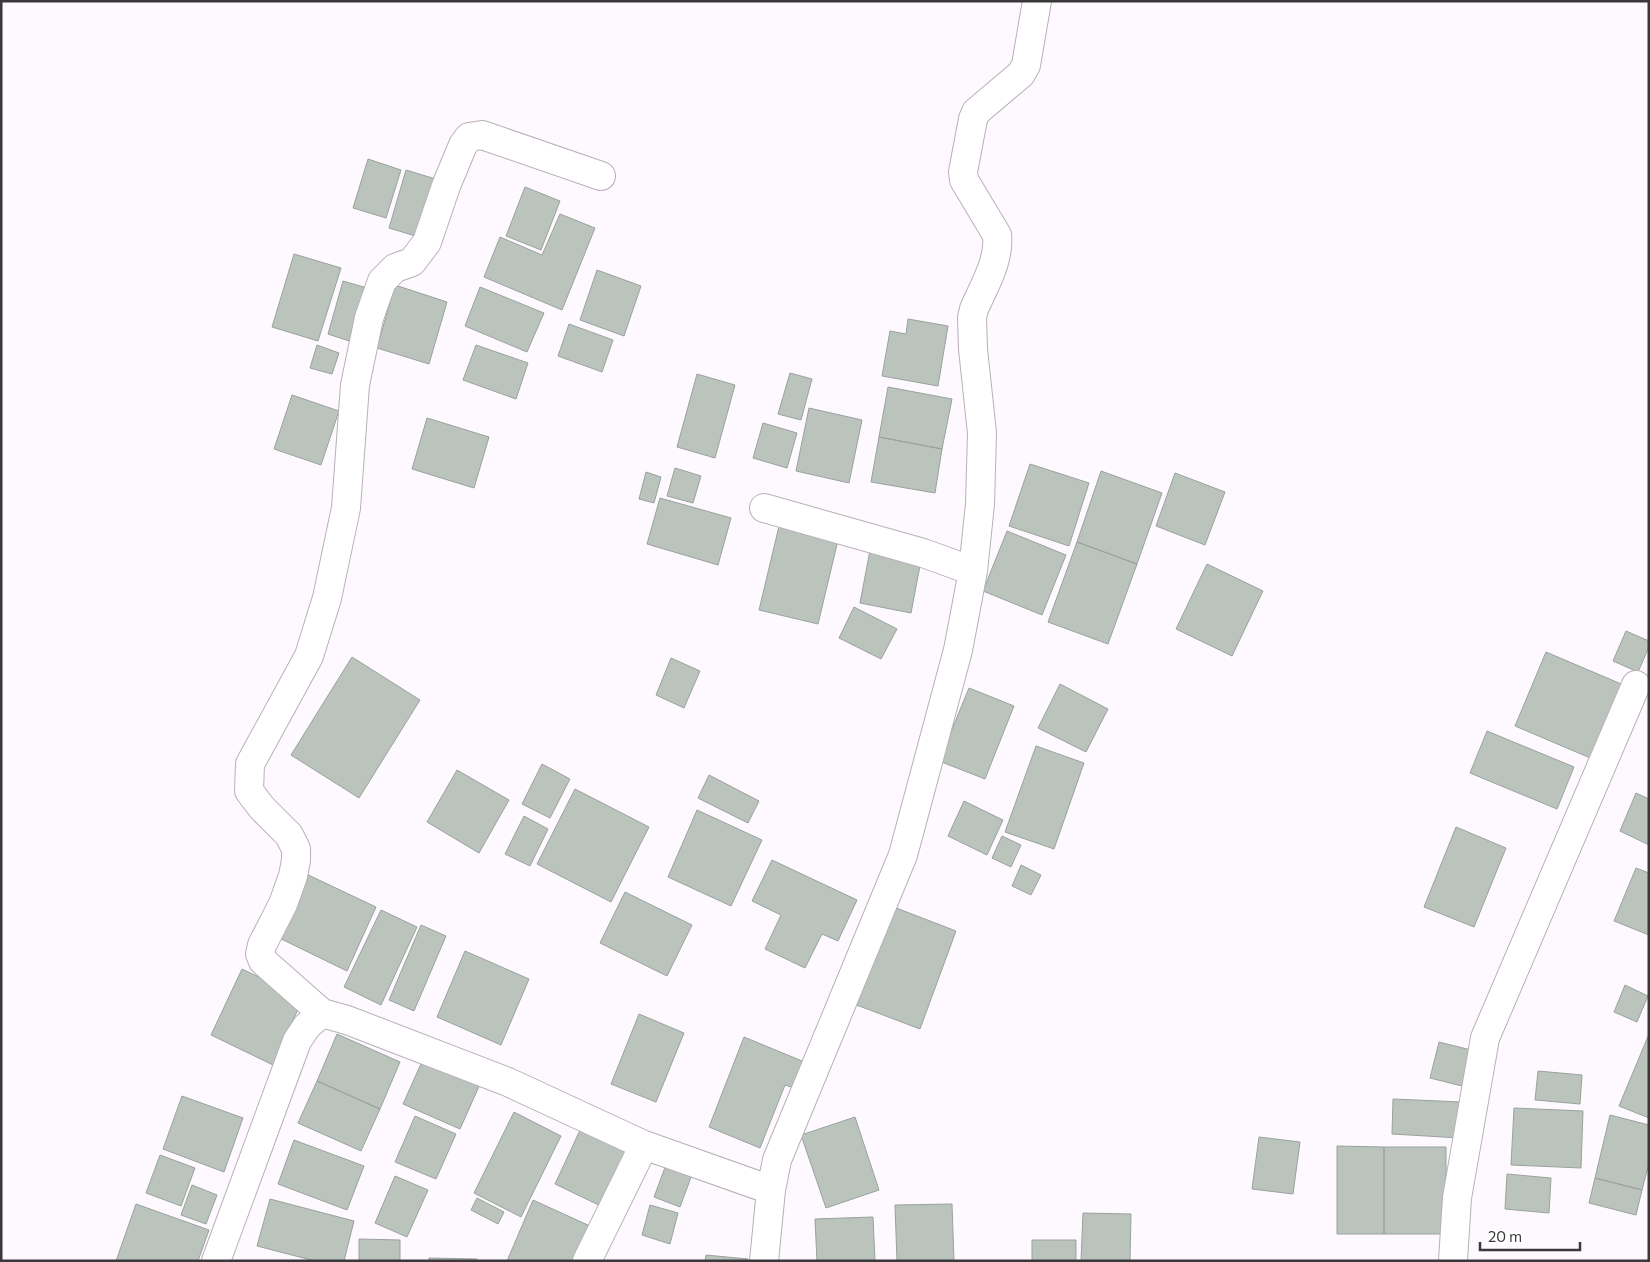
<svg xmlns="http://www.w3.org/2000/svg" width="1650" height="1262" font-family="Commissioner,sans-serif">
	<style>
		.building { fill: #bac4bd; stroke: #99a29c }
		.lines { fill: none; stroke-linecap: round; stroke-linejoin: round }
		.minor-casing { stroke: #b8b0b8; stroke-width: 30 }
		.minor { stroke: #fff; stroke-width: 28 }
	</style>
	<rect width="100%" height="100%" fill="#fef8ff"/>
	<!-- building -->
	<path class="building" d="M 368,159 L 401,170 L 386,218 L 353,208 Z
		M 406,170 L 439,180 L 422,238 L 389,228 Z
		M 525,187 L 560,201 L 541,250 L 506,236 Z
		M 560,214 L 595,228 L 562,310 L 484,277 L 500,237 L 542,255 Z
		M 294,254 L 341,268 L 318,341 L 272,327 Z
		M 597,270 L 641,286 L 624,336 L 580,320 Z
		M 343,281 L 367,288 L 352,342 L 328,334 Z
		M 395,285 L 447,302 L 429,364 L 377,348 Z
		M 480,287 L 544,313 L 527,352 L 465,326 Z
		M 908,319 L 948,326 L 938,386 L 882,376 L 890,331 L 906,334 Z
		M 569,324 L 613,340 L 602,372 L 558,356 Z
		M 317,345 L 339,353 L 332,374 L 310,368 Z
		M 476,345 L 528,363 L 516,399 L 463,380 Z
		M 790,373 L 812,379 L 801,420 L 778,414 Z
		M 697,374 L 735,385 L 715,458 L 677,447 Z
		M 888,387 L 952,399 L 942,449 L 879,437 Z
		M 292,395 L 339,411 L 321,465 L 274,449 Z
		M 809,408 L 862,420 L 849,483 L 796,471 Z
		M 427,418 L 489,437 L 474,488 L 412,469 Z
		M 763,423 L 797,433 L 787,468 L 753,458 Z
		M 879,437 L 942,449 L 935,493 L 871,482 Z
		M 1030,464 L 1089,483 L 1069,546 L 1009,526 Z
		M 675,468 L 701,476 L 693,503 L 667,496 Z
		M 1101,471 L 1162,493 L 1137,564 L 1077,542 Z
		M 646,472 L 661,477 L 654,503 L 639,499 Z
		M 1175,473 L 1225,492 L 1205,545 L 1156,526 Z
		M 660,498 L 731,518 L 718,565 L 647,544 Z
		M 780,522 L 839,536 L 818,624 L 759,610 Z
		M 1007,531 L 1066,555 L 1042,615 L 983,591 Z
		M 1077,542 L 1137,564 L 1108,644 L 1048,622 Z
		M 871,545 L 922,555 L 911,613 L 860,603 Z
		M 1207,564 L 1263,591 L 1232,656 L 1176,629 Z
		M 854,607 L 897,629 L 881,659 L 839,638 Z
		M 1626,631 L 1649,641 L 1649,647 L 1638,672 L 1613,661 Z
		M 1546,652 L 1626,686 L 1595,760 L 1515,726 Z
		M 352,657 L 420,700 L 359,798 L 291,755 Z
		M 671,658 L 700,671 L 684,708 L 656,695 Z
		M 1060,684 L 1108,709 L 1086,752 L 1038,728 Z
		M 969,688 L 1014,706 L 985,779 L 939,761 Z
		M 1487,731 L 1574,767 L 1557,809 L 1470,773 Z
		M 1036,746 L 1084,763 L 1054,849 L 1005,832 Z
		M 542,764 L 570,779 L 550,818 L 522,804 Z
		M 457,770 L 509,800 L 479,853 L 427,822 Z
		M 709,775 L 759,801 L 748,823 L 698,798 Z
		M 575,789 L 649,827 L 611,902 L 537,864 Z
		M 1636,793 L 1649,799 L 1649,845 L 1620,831 Z
		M 964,801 L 1003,820 L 987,855 L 948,836 Z
		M 697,810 L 762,840 L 731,906 L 668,877 Z
		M 524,816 L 548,829 L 530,866 L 505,854 Z
		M 1456,827 L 1506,848 L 1474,927 L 1424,907 Z
		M 1002,836 L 1021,845 L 1011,867 L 992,858 Z
		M 772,860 L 857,900 L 838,941 L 822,934 L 805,968 L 765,949 L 781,915 L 752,901 Z
		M 1021,865 L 1041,875 L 1031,895 L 1012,886 Z
		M 1636,868 L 1649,873 L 1649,935 L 1614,921 Z
		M 302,872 L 376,907 L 347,971 L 273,935 Z
		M 625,892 L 692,925 L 667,976 L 600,943 Z
		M 891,906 L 956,931 L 920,1029 L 854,1004 Z
		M 381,910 L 417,927 L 381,1005 L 344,987 Z
		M 421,925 L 446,936 L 414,1011 L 389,1000 Z
		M 465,951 L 529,979 L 501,1045 L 437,1017 Z
		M 242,969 L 303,998 L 273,1065 L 211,1035 Z
		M 1625,985 L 1648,996 L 1637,1022 L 1614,1012 Z
		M 639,1014 L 684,1033 L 656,1102 L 611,1084 Z
		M 337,1034 L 400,1062 L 380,1109 L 317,1081 Z
		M 1649,1034 L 1649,1118 L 1619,1106 Z
		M 744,1037 L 807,1063 L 797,1089 L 785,1085 L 760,1148 L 709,1127 Z
		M 1439,1042 L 1475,1051 L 1466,1087 L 1430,1078 Z
		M 424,1057 L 481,1082 L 460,1129 L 403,1104 Z
		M 1538,1071 L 1582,1075 L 1580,1104 L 1535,1100 Z
		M 317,1081 L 380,1109 L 361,1151 L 298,1123 Z
		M 182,1096 L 243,1118 L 224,1172 L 163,1149 Z
		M 1393,1099 L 1462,1102 L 1460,1138 L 1392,1134 Z
		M 1514,1108 L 1583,1111 L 1581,1168 L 1511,1165 Z
		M 514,1112 L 561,1136 L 521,1217 L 474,1193 Z
		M 1610,1115 L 1649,1125 L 1649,1163 L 1642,1190 L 1595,1178 Z
		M 415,1116 L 456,1134 L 436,1179 L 395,1162 Z
		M 855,1117 L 879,1190 L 826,1208 L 801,1135 Z
		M 581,1128 L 633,1153 L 607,1209 L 555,1184 Z
		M 1259,1137 L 1300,1142 L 1293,1194 L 1252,1189 Z
		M 294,1140 L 364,1166 L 347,1210 L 278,1184 Z
		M 1337,1146 L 1384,1147 L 1384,1234 L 1337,1234 Z
		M 1384,1147 L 1446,1147 L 1446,1234 L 1384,1234 Z
		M 160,1155 L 195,1168 L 181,1206 L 146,1193 Z
		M 667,1162 L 693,1172 L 680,1207 L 654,1197 Z
		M 1507,1174 L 1551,1178 L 1549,1213 L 1505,1209 Z
		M 395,1176 L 428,1190 L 407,1237 L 375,1223 Z
		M 1595,1178 L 1642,1190 L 1636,1215 L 1589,1203 Z
		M 192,1185 L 217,1195 L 206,1224 L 181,1215 Z
		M 477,1198 L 504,1212 L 498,1224 L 471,1210 Z
		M 270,1199 L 354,1221 L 344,1261 L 315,1261 L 257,1246 Z
		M 533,1200 L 590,1226 L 575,1261 L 507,1261 Z
		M 136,1204 L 209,1230 L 198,1261 L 116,1261 Z
		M 952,1204 L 954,1261 L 897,1261 L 895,1205 Z
		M 650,1205 L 678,1213 L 670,1244 L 642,1235 Z
		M 1083,1213 L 1131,1214 L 1130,1261 L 1081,1261 Z
		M 873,1217 L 875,1261 L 817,1261 L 815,1219 Z
		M 359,1239 L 400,1240 L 400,1261 L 359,1261 Z
		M 1032,1240 L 1076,1240 L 1076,1261 L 1032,1261 Z
		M 706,1255 L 748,1259 L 748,1261 L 705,1261 Z
		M 429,1258 L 477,1259 L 477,1261 L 429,1261 Z"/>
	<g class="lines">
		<!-- minor casing -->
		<g class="minor-casing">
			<path id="minor" d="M 764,508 L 923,553 L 973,571
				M 322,1013 L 263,961 L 260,954 L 262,945 L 283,904 L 293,876 L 296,860 L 296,849 L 289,835 L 262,808 L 249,791 L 250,764 L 309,656 L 327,598 L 346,508 L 355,385 L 369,318 L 382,281 L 395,268 L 412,262 L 427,242 L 446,186 L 463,145 L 469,137 L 482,135 L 601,176
				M 216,1261 L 297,1041 L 307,1026 L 322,1013 L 347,1020 L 508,1082 L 644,1145 L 771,1190
				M 587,1261 L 644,1145
				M 764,1261 L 771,1190 L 777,1160 L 903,855 L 958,650 L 973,571 L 980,504 L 982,433 L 973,349 L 972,318 L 974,309 C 984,286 1000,260 997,235 L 964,180 L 963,172 L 973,119 L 976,112 L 1021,74 L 1026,65 L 1037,1
				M 1453,1261 L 1457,1198 L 1485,1038 L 1636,685"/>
		</g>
		<!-- minor -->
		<use href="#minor" class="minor"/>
	</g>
	<!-- border -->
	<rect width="1650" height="1262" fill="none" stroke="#3b383b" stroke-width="5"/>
	<!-- scale -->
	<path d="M1480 1242v8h100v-8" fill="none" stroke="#3b383b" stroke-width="2.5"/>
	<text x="1488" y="1242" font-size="15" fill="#3b383b" stroke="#ffffff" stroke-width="4" paint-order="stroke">20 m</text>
</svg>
